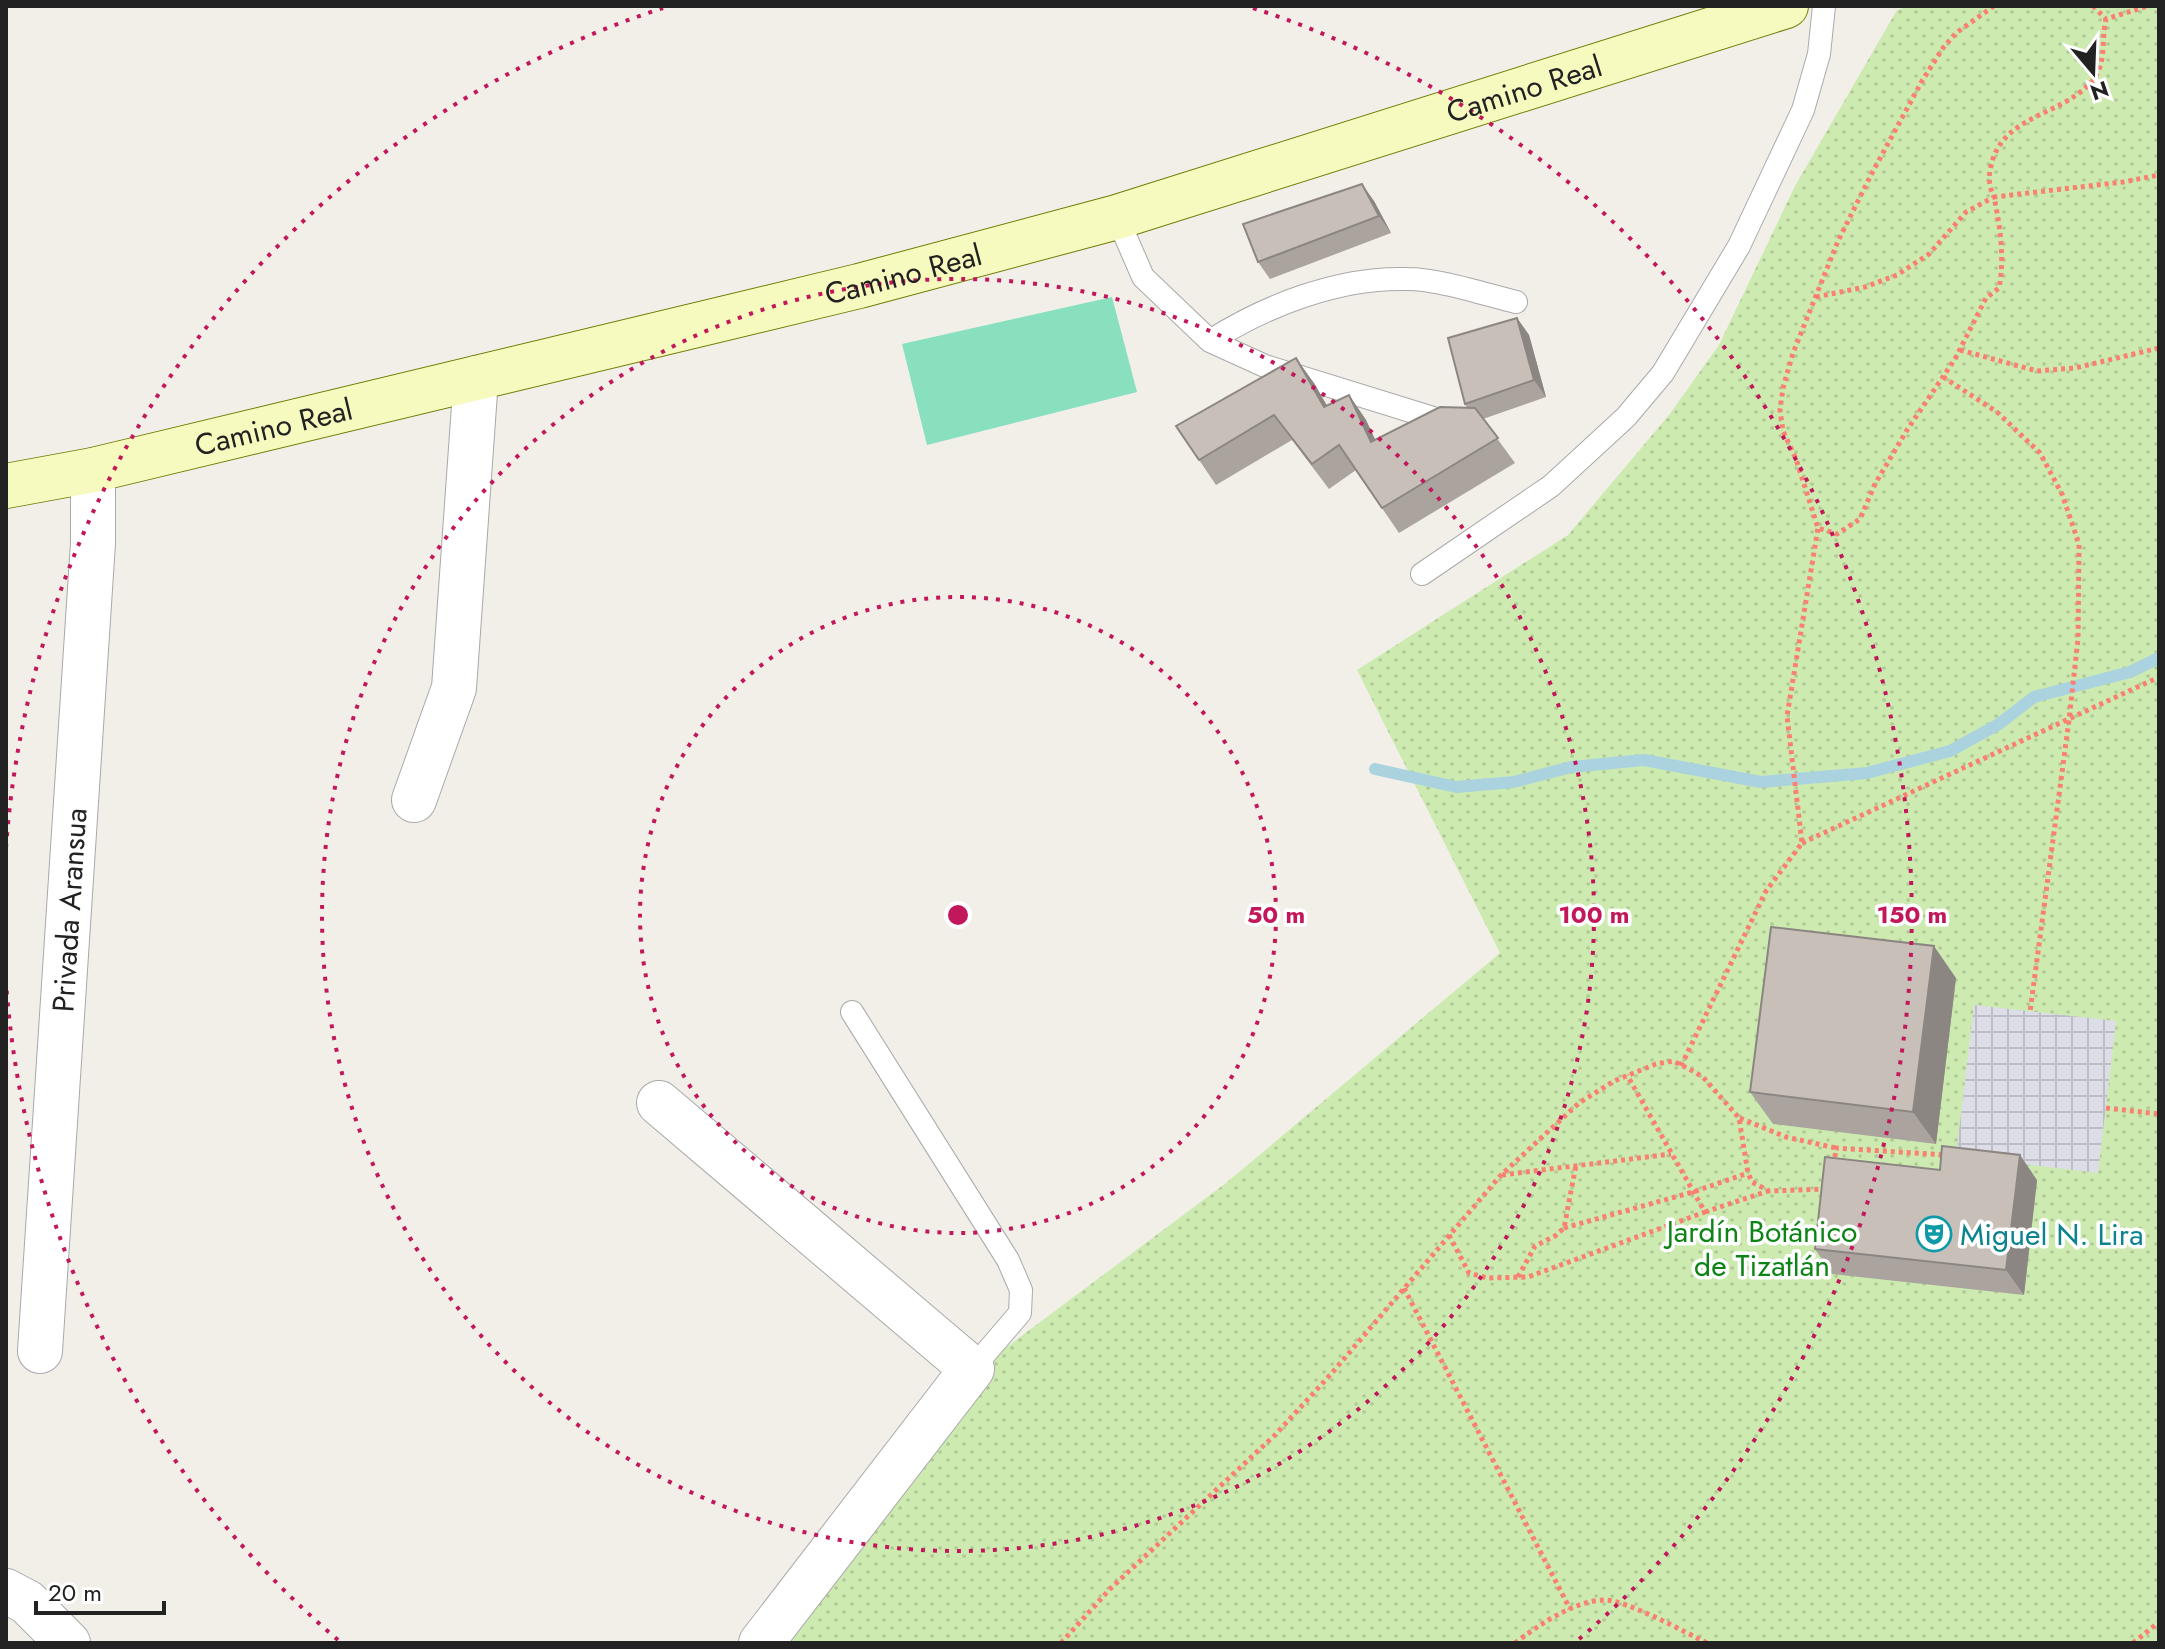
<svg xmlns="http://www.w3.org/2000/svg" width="2165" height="1649" font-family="Jost,sans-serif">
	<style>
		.garden { fill: url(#garden-dots) }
		.pitch { fill: #88e0be }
		.plaza { fill: url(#plaza-grid) }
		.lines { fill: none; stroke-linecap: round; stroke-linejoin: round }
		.stream { stroke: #aad3df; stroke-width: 12 }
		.service-casing { stroke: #a9a9a9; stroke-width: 24 }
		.minor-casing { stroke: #a9a9a9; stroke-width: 46 }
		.secondary-casing { stroke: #707d05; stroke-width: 46 }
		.path { stroke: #fa8072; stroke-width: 5; stroke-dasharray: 4 4; stroke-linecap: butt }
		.service { stroke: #fff; stroke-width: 22 }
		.minor { stroke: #fff; stroke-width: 44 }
		.secondary { stroke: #f7fabf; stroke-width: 44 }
		.wall { fill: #aba49e }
		.shaded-wall { fill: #8b8681 }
		.building { fill: #c7bfb8; stroke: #8b8681; stroke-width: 2 }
		.ring { fill: none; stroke: #c2185b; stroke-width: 4; stroke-dasharray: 4 8 }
		.labels { text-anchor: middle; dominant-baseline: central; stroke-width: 7; stroke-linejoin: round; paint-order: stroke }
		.street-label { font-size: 30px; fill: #222; stroke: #fff }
		.park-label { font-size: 30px; fill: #0c8416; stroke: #fff }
		.culture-label { font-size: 30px; fill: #0d838f; stroke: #fff; text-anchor: start }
		.centre { fill: #c2185b; stroke: #fff; stroke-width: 4 }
		.ring-label { font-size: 24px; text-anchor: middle; font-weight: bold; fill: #c2185b; stroke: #fff; stroke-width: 7; stroke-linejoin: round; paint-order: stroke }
	</style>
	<defs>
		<pattern id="garden-dots" width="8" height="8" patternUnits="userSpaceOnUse" patternTransform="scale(2)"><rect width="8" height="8" fill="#cdebb0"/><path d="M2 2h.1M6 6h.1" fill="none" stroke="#b0c997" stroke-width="1.8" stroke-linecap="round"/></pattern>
		<pattern id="plaza-grid" width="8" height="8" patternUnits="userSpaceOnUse" patternTransform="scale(2)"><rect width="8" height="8" fill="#dddde8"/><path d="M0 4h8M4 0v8" fill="none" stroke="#bdbdc7"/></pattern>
	</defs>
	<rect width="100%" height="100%" fill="#f2efe9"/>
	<!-- garden -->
	<path class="garden" d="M 1910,6 L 2159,6 L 2159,1643 L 768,1643 L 948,1391 L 1226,1183 L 1500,953 L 1357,670 L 1568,535 L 1669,415 L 1719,345 L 1795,186 L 1897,10 Z"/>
	<!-- pitch -->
	<path class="pitch" d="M 1112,297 L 1137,392 L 927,445 L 902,344 Z"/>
	<!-- plaza -->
	<path class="plaza" d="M 1974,1005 L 2116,1021 L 2098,1173 L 1956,1156 Z"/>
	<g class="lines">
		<!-- stream -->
		<path class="stream" d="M 1375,769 L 1456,787 L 1514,782 L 1571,767 L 1644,760 L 1761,782 L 1867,773 L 1950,751 L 1999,724 L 2034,697 L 2130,672 L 2159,658"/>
		<!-- service casing -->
		<g class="service-casing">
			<path id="service" d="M 1117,217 L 1143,277 L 1210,341 L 1265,366 L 1433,418
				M 1210,341 C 1267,305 1339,277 1407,279 C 1439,279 1484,294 1516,302
				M 1422,574 L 1551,486 L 1626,417 L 1663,373 L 1739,246 L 1803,110 L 1819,54 L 1824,6
				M 852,1012 L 1008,1260 L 1021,1290 L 1020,1313 L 972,1369"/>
		</g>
		<!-- minor casing -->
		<g class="minor-casing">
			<g id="minor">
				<path d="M 414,800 L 454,688 L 476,378"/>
				<path d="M 659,1103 L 972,1369 L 761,1643"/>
				<path id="s1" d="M 40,1351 L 93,543 L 93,470"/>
				<path d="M 6,1591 L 27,1602 L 68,1643"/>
			</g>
		</g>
		<!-- secondary casing -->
		<g class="secondary-casing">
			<g id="secondary">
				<path id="s2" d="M 6,486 L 93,470 L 859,286 L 1117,217 L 1786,6"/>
			</g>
		</g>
		<!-- path -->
		<path class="path" d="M 1994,6 L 1956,33 L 1943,48 L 1922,81 L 1872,173 L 1838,241 L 1793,353 L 1783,388 L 1780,410 L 1783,431 L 1796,459 L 1818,528 L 1837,534 L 1860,519 L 1875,484 L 1907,430 L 1955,359 L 1986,298 L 1999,288 C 2005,258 2000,227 1994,197 L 2123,182 L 2159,175
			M 2093,6 L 2106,19 L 2148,6
			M 1816,297 L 1865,287 L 1897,275 L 1929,254 L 1966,212 L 1994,197 C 1989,187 1988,177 1991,166 C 2002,114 2064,116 2093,80 C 2107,63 2101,39 2106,19
			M 1960,350 L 2037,371 L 2075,368 L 2159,348
			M 1943,377 L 1997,412 L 2040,453 L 2062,494 L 2079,544 L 2078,639 L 2069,720 L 2030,1012
			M 1802,843 L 2159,677
			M 1681,1066 L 1766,891 L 1802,843 L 1787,716 L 1818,528
			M 2106,1108 L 2159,1114
			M 1740,1118 L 1786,1137 L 1836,1148
			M 1834,1165 L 1836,1148 L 1945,1155
			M 1502,1175 L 1671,1154
			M 1705,1212 L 1768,1191
			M 1564,1228 L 1693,1192 L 1748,1173
			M 1449,1235 L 1469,1273 L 1487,1278 L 1528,1277 L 1705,1212 L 1627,1075
			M 1518,1277 L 1535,1246 L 1555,1236 L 1564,1228 L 1576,1165
			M 1404,1288 L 1570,1609
			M 1061,1643 L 1110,1589 L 1275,1435 L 1331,1374 L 1501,1175 L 1579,1103 L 1614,1081 L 1656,1064 L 1673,1061 L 1689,1069 L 1703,1077 L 1739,1118 L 1748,1173 L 1752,1182 L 1769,1191 L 1825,1189
			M 1515,1643 C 1539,1625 1573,1601 1604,1600 C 1624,1599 1687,1633 1707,1643
			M 2133,1643 L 2159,1622"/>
		<!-- service -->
		<use href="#service" class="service"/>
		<!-- minor -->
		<use href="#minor" class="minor"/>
		<!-- secondary -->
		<use href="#secondary" class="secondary"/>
	</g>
	<!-- wall -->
	<path class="wall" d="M 1374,201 L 1391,233 L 1270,279 L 1258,262 Z
		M 1517,318 L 1529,335 L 1546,397 L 1483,419 L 1515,463 L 1399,533 L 1356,470 L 1329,489 L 1292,440 L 1216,485 L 1176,426 L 1314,383 L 1327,406 L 1349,395 L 1366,420 L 1375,440 L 1467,408 L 1465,404 Z
		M 1956,978 L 1936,1144 L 1773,1124 L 1750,1092 Z
		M 2037,1180 L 2024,1295 L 1832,1274 L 1815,1249 Z"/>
	<!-- shaded-wall -->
	<path class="shaded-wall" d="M 1362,184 L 1374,201 L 1391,233 L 1379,216 Z
		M 1517,318 L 1529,335 L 1546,397 L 1534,380 Z
		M 1296,358 L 1314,383 L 1342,432 L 1324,407 Z
		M 1349,395 L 1366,420 L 1388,467 L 1371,442 Z
		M 1934,946 L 1956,978 L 1936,1144 L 1913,1112 Z
		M 2020,1155 L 2037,1180 L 2024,1295 L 2006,1270 Z"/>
	<!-- building -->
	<path class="building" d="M 1362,184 L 1379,216 L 1258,262 L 1243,224 Z
		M 1517,318 L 1534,380 L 1465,404 L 1448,338 Z
		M 1296,358 L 1324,407 L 1349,395 L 1371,442 L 1440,407 L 1475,408 L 1498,438 L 1382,508 L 1339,445 L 1312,464 L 1274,415 L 1199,460 L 1176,426 Z
		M 1771,927 L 1934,946 L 1913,1112 L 1750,1092 Z
		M 1942,1146 L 2020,1155 L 2006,1270 L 1815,1249 L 1825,1157 L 1940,1170 Z"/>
	<!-- distance rings -->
	<g class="ring">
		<circle cx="958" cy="915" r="318"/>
		<circle cx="958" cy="915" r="636"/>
		<path d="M338 1640A954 954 0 0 1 6 982M6 848A954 954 0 0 1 663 8M1253 8A954 954 0 0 1 1578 1640"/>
	</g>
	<!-- icons -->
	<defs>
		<g id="theatre-ring" transform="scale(1.8)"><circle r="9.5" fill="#fff" stroke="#0f9aa8" stroke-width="1.5"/><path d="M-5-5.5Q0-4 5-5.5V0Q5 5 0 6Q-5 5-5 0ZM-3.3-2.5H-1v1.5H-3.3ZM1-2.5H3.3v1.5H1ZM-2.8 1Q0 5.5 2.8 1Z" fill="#0f9aa8"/></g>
	</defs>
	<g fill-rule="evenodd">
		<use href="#theatre-ring" x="1934" y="1234"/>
	</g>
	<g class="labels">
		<!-- street labels -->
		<g class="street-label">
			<text stroke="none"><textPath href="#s2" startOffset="1570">Camino Real</textPath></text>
			<text stroke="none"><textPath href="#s2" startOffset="922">Camino Real</textPath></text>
			<text stroke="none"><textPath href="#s2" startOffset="274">Camino Real</textPath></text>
			<text stroke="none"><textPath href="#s1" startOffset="442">Privada Aransua</textPath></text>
		</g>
		<!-- park labels -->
		<g class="park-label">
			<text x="1762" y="1231">Jardín Botánico<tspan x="1762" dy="34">de Tizatlán</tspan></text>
		</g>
		<!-- culture labels -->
		<g class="culture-label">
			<text x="1960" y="1234">Miguel N. Lira</text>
		</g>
	</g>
	<circle cx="958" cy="915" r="12" class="centre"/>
	<g class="ring-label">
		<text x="1276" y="923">50 m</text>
		<text x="1594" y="923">100 m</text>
		<text x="1912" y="923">150 m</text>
	</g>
	<!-- border -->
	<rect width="2165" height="1649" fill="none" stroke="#222222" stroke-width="16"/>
	<!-- north arrow -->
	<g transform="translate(2093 72) rotate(161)" stroke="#ffffff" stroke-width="6" paint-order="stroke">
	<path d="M0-6L14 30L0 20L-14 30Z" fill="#222222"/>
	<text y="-12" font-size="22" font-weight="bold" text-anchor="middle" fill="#222222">N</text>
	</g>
	<!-- scale -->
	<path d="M36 1601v12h128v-12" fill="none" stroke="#222222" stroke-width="4"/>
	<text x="48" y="1601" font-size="24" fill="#222222" stroke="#ffffff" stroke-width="6" paint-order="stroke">20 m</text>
</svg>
